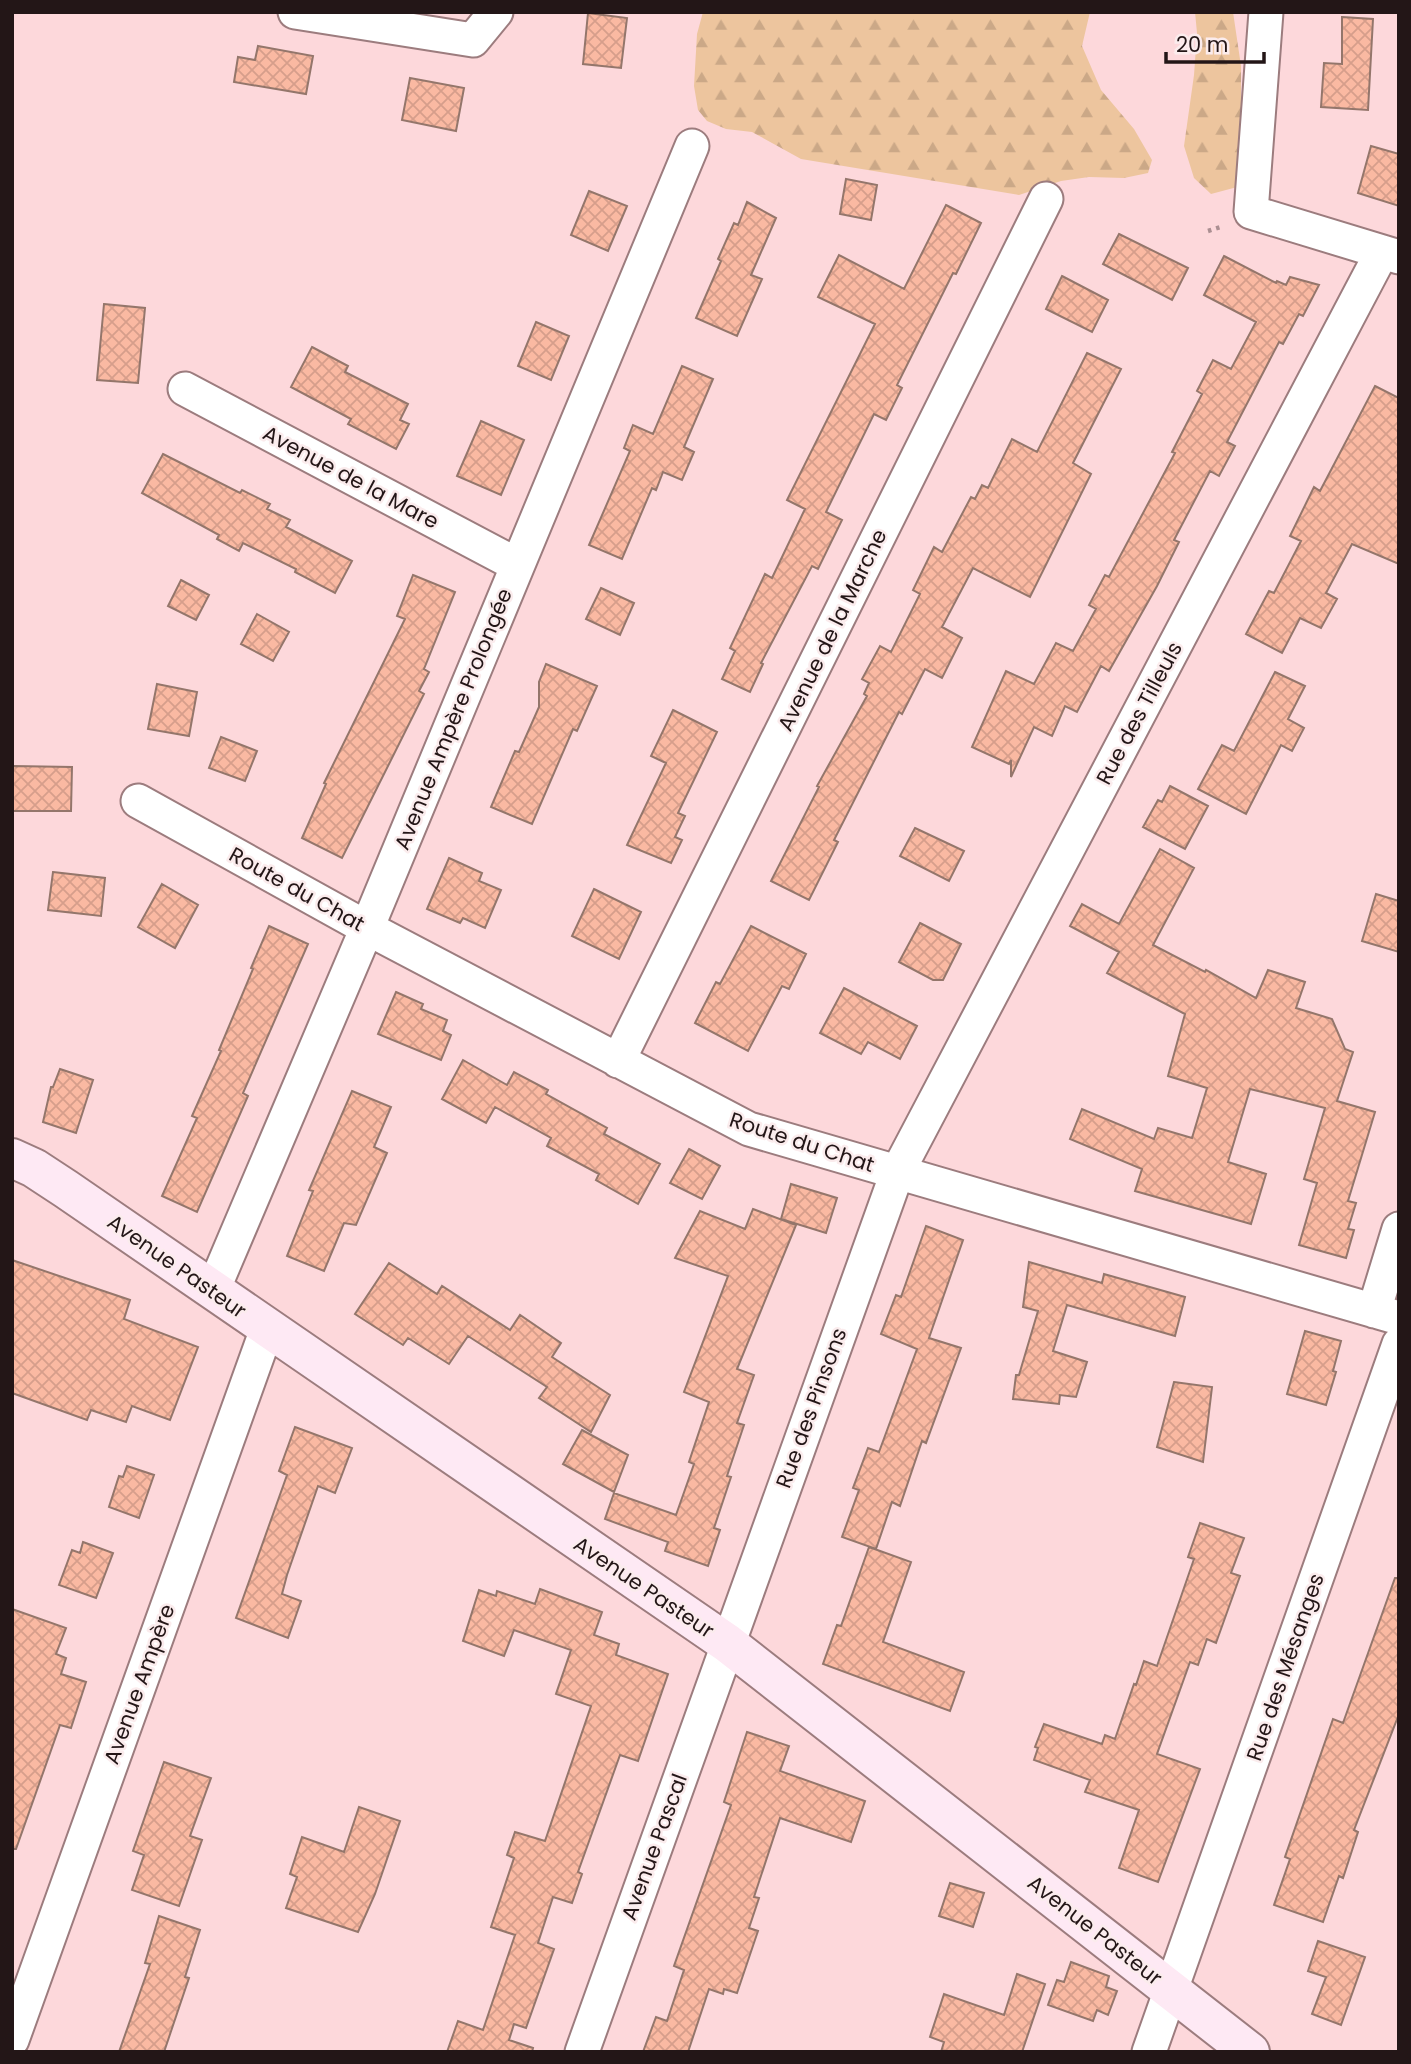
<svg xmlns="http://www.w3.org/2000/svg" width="1411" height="2064" font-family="Poppins,sans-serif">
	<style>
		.forest { fill: url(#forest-firs) }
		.building { fill: url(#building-cross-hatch); stroke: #94766b; stroke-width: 2 }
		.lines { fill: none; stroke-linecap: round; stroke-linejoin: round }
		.street-casing { stroke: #9c7c7e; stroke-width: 37 }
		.secondary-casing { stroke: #9c7c7e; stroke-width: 42 }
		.path { stroke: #ab8f92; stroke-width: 4.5; stroke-dasharray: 3.5 5; stroke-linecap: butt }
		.street { stroke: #fff; stroke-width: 33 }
		.secondary { stroke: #fee9f4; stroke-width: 38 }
		.labels { text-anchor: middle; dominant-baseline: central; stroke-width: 5; stroke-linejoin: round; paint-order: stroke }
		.street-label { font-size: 21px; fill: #231617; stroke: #fbeced }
	</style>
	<defs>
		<pattern id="forest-firs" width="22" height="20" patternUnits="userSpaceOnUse" patternTransform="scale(1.75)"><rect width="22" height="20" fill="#edc59e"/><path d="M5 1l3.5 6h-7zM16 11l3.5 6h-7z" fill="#cba887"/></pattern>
		<pattern id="building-cross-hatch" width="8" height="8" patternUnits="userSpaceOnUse" patternTransform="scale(1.75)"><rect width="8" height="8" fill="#fab9a2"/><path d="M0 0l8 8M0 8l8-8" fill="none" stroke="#d69e8b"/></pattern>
	</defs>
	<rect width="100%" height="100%" fill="#fdd8db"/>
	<!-- forest -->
	<path class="forest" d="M 703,12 L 1090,12 L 1082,46 L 1101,90 L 1134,129 L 1152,160 L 1148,173 L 1124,178 L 1089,177 L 1061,181 L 1019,195 L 801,159 L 752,132 L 726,129 L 707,121 L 698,110 L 694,86 L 697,34 Z
		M 1195,12 L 1233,12 L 1241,66 L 1241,186 L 1211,194 L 1194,178 L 1184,146 L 1194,75 L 1197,33 Z"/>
	<!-- building -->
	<path class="building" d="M 588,13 L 627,18 L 621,68 L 583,64 Z
		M 1342,17 L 1373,19 L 1368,110 L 1321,107 L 1324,63 L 1342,64 Z
		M 258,46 L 313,56 L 306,94 L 234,82 L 238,57 L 255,60 Z
		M 410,78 L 464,88 L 456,131 L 402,120 Z
		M 1371,146 L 1399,154 L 1399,206 L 1358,193 Z
		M 846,179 L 877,185 L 871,220 L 840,214 Z
		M 589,191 L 627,206 L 608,251 L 571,235 Z
		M 747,202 L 776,218 L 751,275 L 762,279 L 737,336 L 696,318 L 721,261 L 718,259 L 734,223 L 738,225 Z
		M 946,205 L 981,223 L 956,274 L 953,273 L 897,385 L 902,388 L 886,420 L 874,414 L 826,512 L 842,520 L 818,569 L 812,566 L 761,663 L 763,664 L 750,692 L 722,679 L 735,651 L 730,648 L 765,574 L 772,578 L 805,509 L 787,500 L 875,324 L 818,297 L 839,255 L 904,289 Z
		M 1119,234 L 1188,268 L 1172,300 L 1103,264 Z
		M 1224,256 L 1276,283 L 1277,281 L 1286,285 L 1290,277 L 1319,285 L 1303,316 L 1299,314 L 1283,344 L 1279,342 L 1227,442 L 1235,446 L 1219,476 L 1210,471 L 1174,540 L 1179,542 L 1157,586 L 1109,671 L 1101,666 L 1077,712 L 1065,706 L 1052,736 L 1034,727 L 1011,777 L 1011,760 L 1009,764 L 972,747 L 1006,671 L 1034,684 L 1056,643 L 1073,651 L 1096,609 L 1089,605 L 1105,575 L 1109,577 L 1175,453 L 1172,452 L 1202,394 L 1197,391 L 1213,360 L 1231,369 L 1256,322 L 1204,295 Z
		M 1062,276 L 1108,300 L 1092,332 L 1046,309 Z
		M 104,304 L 145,308 L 138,383 L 97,380 Z
		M 536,322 L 569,336 L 551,380 L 518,366 Z
		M 312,347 L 348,366 L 345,372 L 408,404 L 400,420 L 409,424 L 396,449 L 348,424 L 351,419 L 291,387 Z
		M 1087,353 L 1121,369 L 1073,463 L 1091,474 L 1030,597 L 973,568 L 942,627 L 962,638 L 942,678 L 925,669 L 902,714 L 899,712 L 834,840 L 838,842 L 809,900 L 771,881 L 819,787 L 817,786 L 867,696 L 864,694 L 869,683 L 862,679 L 880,646 L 891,652 L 920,594 L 913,590 L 934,547 L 942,552 L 971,497 L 975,499 L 982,485 L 988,488 L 1012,439 L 1037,452 Z
		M 682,366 L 713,379 L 684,447 L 694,452 L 682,480 L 663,472 L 656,490 L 652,488 L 622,559 L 589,545 L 630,451 L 624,448 L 633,425 L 653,434 Z
		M 1375,386 L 1399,398 L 1399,564 L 1352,544 L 1326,593 L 1337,599 L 1321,628 L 1300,618 L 1282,653 L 1246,634 L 1269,591 L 1274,593 L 1301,541 L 1290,536 L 1314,487 L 1320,491 Z
		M 481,421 L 524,440 L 501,495 L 457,476 Z
		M 163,454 L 240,493 L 242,490 L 270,504 L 267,509 L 290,520 L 286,527 L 352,561 L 335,593 L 295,572 L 296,569 L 243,543 L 239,551 L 217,539 L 219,535 L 142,493 Z
		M 413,575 L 455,592 L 424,669 L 429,672 L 419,691 L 424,694 L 342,858 L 302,838 L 326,784 L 324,783 L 405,619 L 397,616 Z
		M 181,580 L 209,595 L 196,620 L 168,606 Z
		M 601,588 L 634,603 L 620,635 L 586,619 Z
		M 257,614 L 289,632 L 273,661 L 241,644 Z
		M 546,664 L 597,686 L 577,731 L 573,729 L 532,824 L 491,807 L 515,751 L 519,752 L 539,707 L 539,682 Z
		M 1275,672 L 1305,686 L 1288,719 L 1304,728 L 1292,751 L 1281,745 L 1246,814 L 1198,789 L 1222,745 L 1234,751 Z
		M 157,684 L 197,692 L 189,736 L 148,729 Z
		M 673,710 L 717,732 L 678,813 L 685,816 L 675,837 L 682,840 L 671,863 L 627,845 L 666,763 L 651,756 Z
		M 221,737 L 257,751 L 245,781 L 209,768 Z
		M 13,766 L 72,767 L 71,811 L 13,811 Z
		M 1170,786 L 1208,806 L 1185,849 L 1143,827 L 1158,800 L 1162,802 Z
		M 915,828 L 964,851 L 949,881 L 900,856 Z
		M 1160,849 L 1194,868 L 1153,945 L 1205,972 L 1206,970 L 1256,998 L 1268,970 L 1305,982 L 1296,1008 L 1332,1019 L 1345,1049 L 1353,1052 L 1337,1101 L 1375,1112 L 1348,1201 L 1356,1203 L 1348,1229 L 1354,1230 L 1346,1258 L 1299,1245 L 1317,1183 L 1304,1179 L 1325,1108 L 1250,1089 L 1228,1162 L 1266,1174 L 1251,1224 L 1135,1191 L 1142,1169 L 1070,1139 L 1082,1109 L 1154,1139 L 1158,1128 L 1192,1138 L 1207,1088 L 1168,1076 L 1185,1014 L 1107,973 L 1119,952 L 1070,926 L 1082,904 L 1119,924 Z
		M 449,858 L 482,873 L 479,881 L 501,890 L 485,928 L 463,918 L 460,923 L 427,909 Z
		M 53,872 L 105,878 L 101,916 L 48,910 Z
		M 162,884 L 198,905 L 175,948 L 138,927 Z
		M 594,889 L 641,912 L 619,959 L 572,936 Z
		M 1376,894 L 1399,901 L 1399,952 L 1362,941 Z
		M 920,923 L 961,944 L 943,980 L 933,980 L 899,962 Z
		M 269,926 L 308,944 L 243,1093 L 248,1096 L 197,1212 L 162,1196 L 197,1118 L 192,1116 L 221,1051 L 219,1050 L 253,969 L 251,968 Z
		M 751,926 L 806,954 L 789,989 L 782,986 L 748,1051 L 695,1023 L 716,982 L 720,984 Z
		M 844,988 L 917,1026 L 900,1059 L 868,1042 L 861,1054 L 820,1033 Z
		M 396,992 L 423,1004 L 421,1009 L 447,1020 L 443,1031 L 451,1035 L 441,1060 L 378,1034 Z
		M 463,1060 L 507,1085 L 514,1072 L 548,1090 L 546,1094 L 607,1128 L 604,1134 L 660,1164 L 638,1204 L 596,1180 L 599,1174 L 547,1146 L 551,1138 L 495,1107 L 486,1123 L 442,1099 Z
		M 60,1069 L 93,1080 L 76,1133 L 43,1122 L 51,1087 L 53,1087 Z
		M 352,1091 L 391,1107 L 374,1147 L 387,1153 L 356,1225 L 344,1223 L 324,1271 L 287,1256 L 313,1191 L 309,1190 Z
		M 689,1149 L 720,1166 L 702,1199 L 670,1183 Z
		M 791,1184 L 837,1198 L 826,1233 L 781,1219 Z
		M 753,1209 L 796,1225 L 737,1369 L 754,1375 L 737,1423 L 744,1425 L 727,1476 L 731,1477 L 714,1528 L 720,1530 L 708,1566 L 665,1551 L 668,1542 L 605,1519 L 614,1493 L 676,1515 L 694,1464 L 689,1462 L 709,1402 L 684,1392 L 728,1276 L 675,1258 L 700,1211 L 745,1229 Z
		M 926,1226 L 963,1240 L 929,1338 L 961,1348 L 926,1443 L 922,1441 L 900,1506 L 892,1502 L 876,1549 L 842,1537 L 859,1490 L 853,1488 L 868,1448 L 879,1452 L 917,1349 L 881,1334 L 896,1295 L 901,1297 Z
		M 12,1260 L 130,1300 L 124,1319 L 198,1347 L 170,1420 L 132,1406 L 126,1422 L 91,1410 L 87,1420 L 12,1393 Z
		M 1029,1262 L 1102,1283 L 1104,1274 L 1185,1297 L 1175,1336 L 1067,1305 L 1053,1351 L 1087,1362 L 1076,1397 L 1060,1395 L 1059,1404 L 1013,1399 L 1016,1375 L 1019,1375 L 1038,1311 L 1023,1307 Z
		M 389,1263 L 437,1294 L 442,1286 L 510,1330 L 520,1315 L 561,1343 L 552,1357 L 610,1395 L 591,1432 L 539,1398 L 547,1387 L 468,1336 L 449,1364 L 408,1338 L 403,1345 L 355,1314 Z
		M 1305,1331 L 1341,1341 L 1333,1371 L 1336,1372 L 1326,1405 L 1287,1394 Z
		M 1174,1382 L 1212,1387 L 1203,1462 L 1157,1447 Z
		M 295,1427 L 352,1448 L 335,1493 L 318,1486 L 287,1575 L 282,1594 L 301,1601 L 288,1638 L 236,1618 L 287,1475 L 279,1471 Z
		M 582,1430 L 628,1455 L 614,1492 L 563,1464 Z
		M 127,1466 L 154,1475 L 139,1518 L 109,1507 L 119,1476 L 123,1477 Z
		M 1200,1523 L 1244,1538 L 1231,1573 L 1240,1576 L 1216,1643 L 1207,1639 L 1198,1665 L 1190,1662 L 1157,1754 L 1200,1769 L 1158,1882 L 1119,1868 L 1139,1810 L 1085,1792 L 1090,1780 L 1034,1760 L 1038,1748 L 1035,1747 L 1044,1724 L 1102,1744 L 1105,1735 L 1115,1739 L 1134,1684 L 1136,1685 L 1144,1661 L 1157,1666 L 1194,1559 L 1188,1557 Z
		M 83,1542 L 113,1553 L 96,1598 L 59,1585 L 72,1550 L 80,1553 Z
		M 869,1547 L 911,1562 L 883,1642 L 964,1672 L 950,1711 L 823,1664 L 837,1625 L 841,1626 Z
		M 1395,1578 L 1399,1578 L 1399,1714 L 1354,1830 L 1358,1832 L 1343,1878 L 1339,1876 L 1323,1922 L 1274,1905 L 1290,1859 L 1285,1857 L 1333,1719 L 1343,1723 Z
		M 540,1589 L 602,1612 L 594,1635 L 619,1644 L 616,1655 L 668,1674 L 638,1761 L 620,1755 L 578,1872 L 582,1874 L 572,1903 L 553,1897 L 538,1943 L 554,1949 L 526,2028 L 514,2024 L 509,2040 L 533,2048 L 532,2052 L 447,2052 L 458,2021 L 483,2030 L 515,1935 L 491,1927 L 514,1858 L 507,1855 L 515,1832 L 545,1841 L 591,1706 L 556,1694 L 571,1650 L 514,1630 L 504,1656 L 463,1641 L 479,1590 L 496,1596 L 497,1591 L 535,1604 Z
		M 12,1609 L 66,1628 L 56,1654 L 66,1658 L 61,1674 L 86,1682 L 71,1728 L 60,1725 L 16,1849 L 12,1849 Z
		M 747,1732 L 789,1746 L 780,1771 L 865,1801 L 851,1842 L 780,1818 L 754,1897 L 759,1898 L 749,1928 L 758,1931 L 737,1993 L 724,1989 L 723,1994 L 709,1989 L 688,2052 L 643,2052 L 656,2017 L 667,2021 L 684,1970 L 674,1966 L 731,1805 L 724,1802 Z
		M 164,1762 L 211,1778 L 190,1836 L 202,1840 L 179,1906 L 132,1890 L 144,1855 L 133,1851 Z
		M 359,1807 L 400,1821 L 375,1894 L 358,1932 L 286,1908 L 297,1877 L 290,1874 L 302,1837 L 344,1852 Z
		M 950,1883 L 984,1893 L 973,1927 L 939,1916 Z
		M 159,1916 L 200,1930 L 185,1977 L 189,1978 L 164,2052 L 119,2052 L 150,1964 L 145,1963 Z
		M 1318,1941 L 1365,1957 L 1341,2025 L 1312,2014 L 1326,1977 L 1308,1971 Z
		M 1071,1962 L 1109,1976 L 1106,1987 L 1117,1991 L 1108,2015 L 1097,2010 L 1093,2021 L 1048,2005 L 1057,1980 L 1064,1982 Z
		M 1017,1974 L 1045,1984 L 1022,2052 L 941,2052 L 944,2042 L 930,2037 L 944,1994 L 1004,2015 Z"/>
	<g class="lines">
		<!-- street casing -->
		<g class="street-casing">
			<path id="street" d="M 295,12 L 473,40 L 496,12
				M 1266,12 L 1251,212 L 1399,257
				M 185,389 L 517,565
				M 138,801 L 367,928 L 749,1129 L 1399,1318
				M 618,1061 L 1046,199
				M 213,1290 L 367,928 L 692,146
				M 1374,1311 L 1399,1229
				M 12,2040 L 267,1329
				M 582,2052 L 897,1173 L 1382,252
				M 1149,2052 L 1399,1344"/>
		</g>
		<!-- secondary casing -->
		<g class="secondary-casing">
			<path id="secondary" d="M 12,1158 L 34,1168 L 66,1189 L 727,1643 L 1250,2052"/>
		</g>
		<!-- path -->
		<path class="path" d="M 1208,231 L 1224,226"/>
		<!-- street -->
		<use href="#street" class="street"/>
		<!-- secondary -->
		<use href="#secondary" class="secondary"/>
	</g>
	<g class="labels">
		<!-- street labels -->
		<g class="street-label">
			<text transform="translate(351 477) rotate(28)">Avenue de la Mare</text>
			<text transform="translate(832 630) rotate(-64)">Avenue de la Marche</text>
			<text transform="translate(1139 713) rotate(-62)">Rue des Tilleuls</text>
			<text transform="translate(453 719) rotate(-68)">Avenue Ampère Prolongée</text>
			<text transform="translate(297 889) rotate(29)">Route du Chat</text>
			<text transform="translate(802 1142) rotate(18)">Route du Chat</text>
			<text transform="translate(177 1266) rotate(35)">Avenue Pasteur</text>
			<text transform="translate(811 1408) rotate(-70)">Rue des Pinsons</text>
			<text transform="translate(644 1587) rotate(34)">Avenue Pasteur</text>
			<text transform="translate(1285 1667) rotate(-71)">Rue des Mésanges</text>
			<text transform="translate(139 1684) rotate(-70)">Avenue Ampère</text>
			<text transform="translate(654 1847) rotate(-70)">Avenue Pascal</text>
			<text transform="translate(1095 1930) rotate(38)">Avenue Pasteur</text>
		</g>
	</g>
	<!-- border -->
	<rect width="1411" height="2064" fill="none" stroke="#231617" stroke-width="28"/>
	<!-- scale -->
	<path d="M1166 52v10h98v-10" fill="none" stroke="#231617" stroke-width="3.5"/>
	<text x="1176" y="52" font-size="21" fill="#231617" stroke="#fbeced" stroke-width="5" paint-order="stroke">20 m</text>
</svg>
